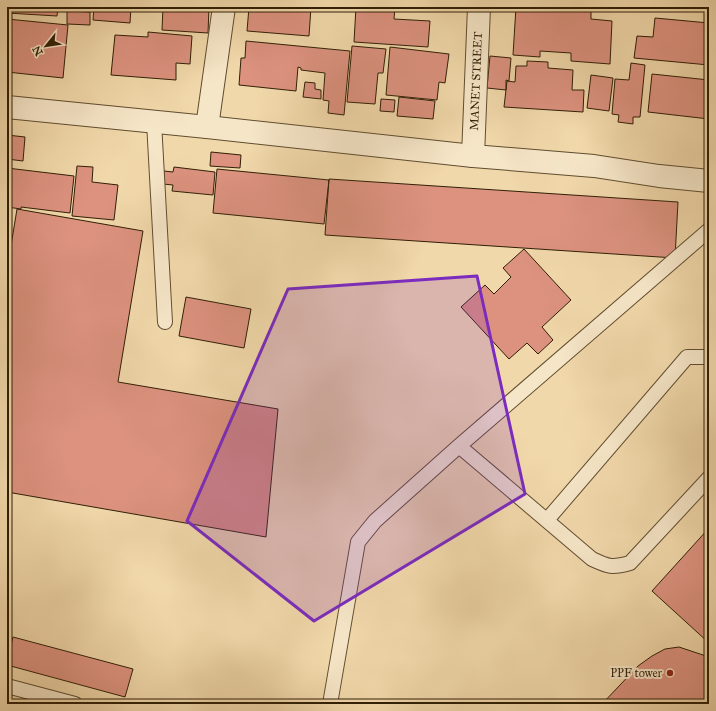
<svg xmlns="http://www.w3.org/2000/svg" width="716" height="711" font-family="'IM FELL Great Primer',serif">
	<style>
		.building { fill: #dc927f; stroke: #301f06 }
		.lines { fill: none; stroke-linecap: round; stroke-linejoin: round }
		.service-casing { stroke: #604d2f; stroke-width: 16 }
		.minor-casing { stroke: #604d2f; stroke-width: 24 }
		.service { stroke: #f6e6c8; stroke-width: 14 }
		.minor { stroke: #f6e6c8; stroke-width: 22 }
		.marked { fill: #7b2cbf; fill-opacity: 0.2; stroke: #7b2cbf; stroke-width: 3; stroke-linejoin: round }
		.poi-dot { fill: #8f2418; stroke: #f6e6c8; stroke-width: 1.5 }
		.labels { text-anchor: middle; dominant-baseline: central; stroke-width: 4; stroke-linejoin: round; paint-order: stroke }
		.street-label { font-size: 12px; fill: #301f06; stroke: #f6e6c8 }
		.poi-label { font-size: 12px; fill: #301f06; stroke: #f6e6c8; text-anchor: end }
	</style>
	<rect width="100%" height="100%" fill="#f1d8aa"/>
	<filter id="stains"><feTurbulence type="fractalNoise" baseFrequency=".005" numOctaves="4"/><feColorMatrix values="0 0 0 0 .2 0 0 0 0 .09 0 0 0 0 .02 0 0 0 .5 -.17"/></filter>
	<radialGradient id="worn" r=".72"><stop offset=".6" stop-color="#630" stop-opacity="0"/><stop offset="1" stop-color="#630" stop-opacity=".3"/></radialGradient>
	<!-- building -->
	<path class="building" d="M 7,7 L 58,7 L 57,16 L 7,13 Z
		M 94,7 L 131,7 L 130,23 L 93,20 Z
		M 163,7 L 209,7 L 208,33 L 162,30 Z
		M 249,7 L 311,7 L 309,36 L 247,31 Z
		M 356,7 L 395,7 L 394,19 L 430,21 L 428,47 L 354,42 Z
		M 516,7 L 591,7 L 591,19 L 612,21 L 610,64 L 571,61 L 571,53 L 540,51 L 540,57 L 513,55 Z
		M 688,7 L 709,7 L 709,11 L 688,10 Z
		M 67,11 L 90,12 L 90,25 L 67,24 Z
		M 655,18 L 709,23 L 709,65 L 634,58 L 637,36 L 653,37 Z
		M 7,19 L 68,25 L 63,78 L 7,72 Z
		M 148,32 L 192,36 L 190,64 L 176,63 L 176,80 L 111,75 L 115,35 L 148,37 Z
		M 246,41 L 350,51 L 344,115 L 328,113 L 329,101 L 323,100 L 325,73 L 301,70 L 301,68 L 298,67 L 296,91 L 239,85 L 241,58 L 245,58 Z
		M 352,46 L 386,49 L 383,73 L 378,73 L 375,104 L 347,102 Z
		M 390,47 L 449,54 L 445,83 L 439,82 L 437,100 L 386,95 Z
		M 490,56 L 511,58 L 509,81 L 506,80 L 506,90 L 487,88 Z
		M 527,61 L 548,62 L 548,68 L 573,70 L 572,90 L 584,90 L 583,112 L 504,107 L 507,81 L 515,82 L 516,66 L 527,66 Z
		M 631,63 L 645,65 L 640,117 L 633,117 L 633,124 L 618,122 L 619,115 L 612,114 L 615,79 L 629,80 Z
		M 652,74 L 709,80 L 709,119 L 648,112 Z
		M 591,75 L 613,78 L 609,111 L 587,108 Z
		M 305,82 L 315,83 L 315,89 L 321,90 L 321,99 L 303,97 Z
		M 399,97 L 435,101 L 433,119 L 397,116 Z
		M 381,99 L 395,100 L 394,112 L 380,111 Z
		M 7,135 L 25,137 L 23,161 L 7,159 Z
		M 211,152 L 241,155 L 240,168 L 210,166 Z
		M 77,166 L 93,167 L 92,182 L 118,185 L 114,220 L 72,216 Z
		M 174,167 L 215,172 L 213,195 L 172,191 L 173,185 L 163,184 L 164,171 L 173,172 Z
		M 7,168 L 74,176 L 70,213 L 21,207 L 21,209 L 7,207 Z
		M 217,169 L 329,180 L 324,224 L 213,213 Z
		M 329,179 L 678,202 L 675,258 L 325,235 Z
		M 17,209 L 143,231 L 118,382 L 278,409 L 266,537 L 7,492 L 7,270 Z
		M 524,249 L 571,300 L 542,327 L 553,340 L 538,354 L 527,343 L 509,359 L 461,307 L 485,285 L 494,294 L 511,277 L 503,268 Z
		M 186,297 L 251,309 L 244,348 L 179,336 Z
		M 709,315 L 709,326 L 704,321 Z
		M 709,528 L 709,643 L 652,591 Z
		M 13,637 L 133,669 L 125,697 L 7,665 L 7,660 Z
		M 679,647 L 706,656 L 709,659 L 709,704 L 602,704 L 638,666 L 652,656 L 665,649 Z"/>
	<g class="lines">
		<!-- service casing -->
		<g class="service-casing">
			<path id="service" d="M 154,122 L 165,322
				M 459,446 L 592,559 C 609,567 612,568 630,563 L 709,478
				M 547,520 L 687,357 L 709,357
				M 7,686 L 75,704
				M 330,704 L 358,542 L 375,521 L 459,446 L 709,230"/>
		</g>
		<!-- minor casing -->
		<g class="minor-casing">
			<g id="minor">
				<path d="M 7,107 L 207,127 L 473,156 L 594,166 L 659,176 L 709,181"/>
				<path d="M 207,127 L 224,7"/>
				<path id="s1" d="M 473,156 L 479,7"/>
			</g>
		</g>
		<!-- service -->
		<use href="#service" class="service"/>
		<!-- minor -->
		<use href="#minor" class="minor"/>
	</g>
	<!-- marked area -->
	<path class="marked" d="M 477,276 L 525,494 L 314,621 L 187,521 L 288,289 Z"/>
	<!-- markers -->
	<circle class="poi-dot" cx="670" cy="673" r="4"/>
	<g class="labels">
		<!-- street labels -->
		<g class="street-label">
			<text stroke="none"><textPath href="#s1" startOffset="75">MANET STREET</textPath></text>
		</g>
		<!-- poi labels -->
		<g class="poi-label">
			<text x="662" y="673">PPF tower</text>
		</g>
	</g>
	<!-- margin -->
	<rect width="716" height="711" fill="none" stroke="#f1d8aa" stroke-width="24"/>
	<rect x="8" y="8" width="700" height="695" fill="none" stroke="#301f06" stroke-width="2"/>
	<rect x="12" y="12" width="692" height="687" fill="none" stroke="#301f06"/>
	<!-- north arrow -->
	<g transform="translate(46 46) rotate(240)" stroke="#f6e6c8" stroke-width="3" paint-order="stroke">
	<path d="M0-3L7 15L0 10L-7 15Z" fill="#301f06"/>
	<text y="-6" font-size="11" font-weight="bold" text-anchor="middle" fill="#301f06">N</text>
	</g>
	<rect width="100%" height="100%" filter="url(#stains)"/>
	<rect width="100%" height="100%" fill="url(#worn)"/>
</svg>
